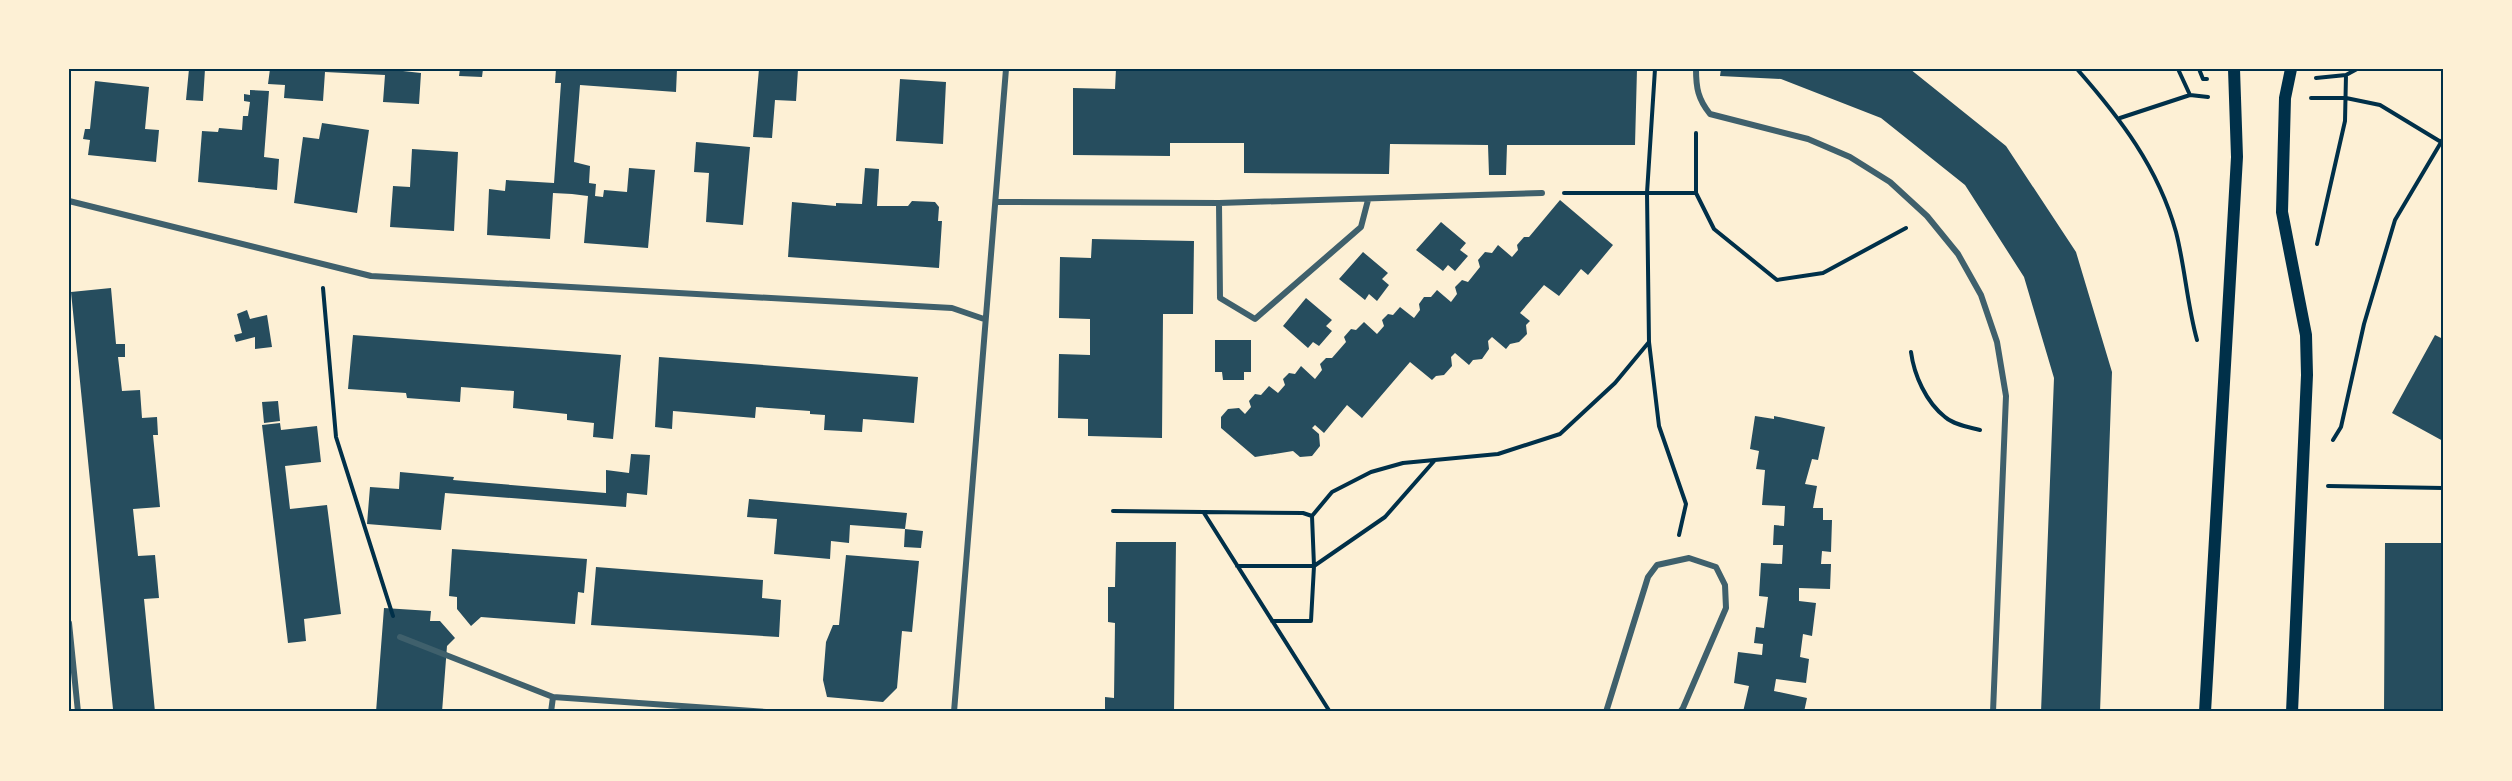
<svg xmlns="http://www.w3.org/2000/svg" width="2512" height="781" font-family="'Titillium Web',sans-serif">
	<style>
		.building { fill: #264d5e }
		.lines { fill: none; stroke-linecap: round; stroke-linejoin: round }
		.path { stroke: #003049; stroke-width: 4 }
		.minor { stroke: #3f606c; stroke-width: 6 }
		.secondary { stroke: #003049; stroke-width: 12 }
		.neatline { fill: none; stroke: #003049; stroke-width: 2 }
	</style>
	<rect width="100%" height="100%" fill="#fdf0d5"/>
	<!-- building -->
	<path class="building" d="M 189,69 L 205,69 L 203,101 L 186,100 Z
		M 270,69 L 385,69 L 421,73 L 419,104 L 383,102 L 385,75 L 325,72 L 323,101 L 284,98 L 285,85 L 268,84 Z
		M 460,69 L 483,69 L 482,77 L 459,76 Z
		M 556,69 L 677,69 L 676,92 L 580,85 L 574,162 L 590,166 L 589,183 L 596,184 L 595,196 L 603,197 L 604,190 L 627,192 L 629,168 L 655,170 L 648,248 L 584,243 L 588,196 L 572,194 L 553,193 L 550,239 L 487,235 L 489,189 L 505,191 L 506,180 L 554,183 L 561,83 L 555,83 Z
		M 759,69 L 798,69 L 796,101 L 775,100 L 772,138 L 753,137 Z
		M 1116,69 L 1522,69 L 1556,71 L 1556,69 L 1637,69 L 1635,145 L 1507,145 L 1506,175 L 1489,175 L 1488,145 L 1390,144 L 1389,174 L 1244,173 L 1244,143 L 1170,143 L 1170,156 L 1073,155 L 1073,88 L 1115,89 Z
		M 1721,69 L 1910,69 L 2006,146 L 2076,252 L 2112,372 L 2100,712 L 2041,712 L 2054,378 L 2024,277 L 1965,185 L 1881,118 L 1781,79 L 1720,76 Z
		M 900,79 L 946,82 L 943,144 L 896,141 Z
		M 95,81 L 149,87 L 145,129 L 159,130 L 156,162 L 88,155 L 90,140 L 83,139 L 85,129 L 90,129 Z
		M 250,90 L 269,91 L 264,157 L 279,159 L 277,190 L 198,182 L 202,131 L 218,132 L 219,128 L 242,130 L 243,116 L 248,116 L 250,102 L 244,101 L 244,94 L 250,95 Z
		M 322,123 L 369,130 L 357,213 L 294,203 L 303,137 L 319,139 Z
		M 696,142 L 750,147 L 743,225 L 706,222 L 709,173 L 694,172 Z
		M 412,149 L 458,152 L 454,231 L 390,227 L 393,186 L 410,187 Z
		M 865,168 L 879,169 L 877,206 L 908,206 L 912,201 L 935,202 L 939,207 L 938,221 L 942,221 L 939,268 L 788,257 L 792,202 L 836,206 L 836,203 L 862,204 Z
		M 1560,200 L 1613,245 L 1588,275 L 1581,269 L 1559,296 L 1544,285 L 1520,313 L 1530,321 L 1526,325 L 1527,334 L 1519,342 L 1510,344 L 1506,349 L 1492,337 L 1488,341 L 1489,349 L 1482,359 L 1473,360 L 1469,365 L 1455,353 L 1451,357 L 1452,366 L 1444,375 L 1436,376 L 1432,380 L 1410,362 L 1362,418 L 1347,405 L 1324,433 L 1315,425 L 1312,428 L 1319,434 L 1320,446 L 1312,456 L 1300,457 L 1293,451 L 1255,457 L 1221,428 L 1221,417 L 1228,409 L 1239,408 L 1245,414 L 1251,407 L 1249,401 L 1255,394 L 1261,395 L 1269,386 L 1278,393 L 1285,385 L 1283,379 L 1289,373 L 1295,374 L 1301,366 L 1315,379 L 1322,370 L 1320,364 L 1326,358 L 1332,358 L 1346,342 L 1344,337 L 1351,329 L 1356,330 L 1364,322 L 1377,334 L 1384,326 L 1382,320 L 1388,314 L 1393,315 L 1400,307 L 1414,318 L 1420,310 L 1419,304 L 1424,297 L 1431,297 L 1437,290 L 1451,302 L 1457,294 L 1455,287 L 1462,280 L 1468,282 L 1480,267 L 1478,260 L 1485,252 L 1492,253 L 1498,245 L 1512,257 L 1518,250 L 1517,245 L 1524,237 L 1529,237 Z
		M 1441,222 L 1466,243 L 1460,250 L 1468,256 L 1455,271 L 1448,265 L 1443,271 L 1416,250 Z
		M 1092,239 L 1194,241 L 1193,314 L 1163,314 L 1162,438 L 1088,436 L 1088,419 L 1058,418 L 1059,354 L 1090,355 L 1090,319 L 1059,318 L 1060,257 L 1091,258 Z
		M 1363,252 L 1388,273 L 1382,279 L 1389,285 L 1377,301 L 1369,294 L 1365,300 L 1339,279 Z
		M 111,288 L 116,344 L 125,344 L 125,357 L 118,357 L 122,391 L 140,390 L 142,418 L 157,417 L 158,435 L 153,435 L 160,507 L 133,509 L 138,556 L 155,555 L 159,598 L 144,599 L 155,712 L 113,712 L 113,709 L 71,292 Z
		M 1306,298 L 1332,320 L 1326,326 L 1332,331 L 1319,346 L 1313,342 L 1308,348 L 1283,326 Z
		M 247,310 L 250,319 L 267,315 L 272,347 L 255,349 L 255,337 L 236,342 L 234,335 L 242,333 L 237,314 Z
		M 353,335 L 621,355 L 613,439 L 593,437 L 594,423 L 567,420 L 567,414 L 513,408 L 514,391 L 461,387 L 460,402 L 407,398 L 406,393 L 348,389 Z
		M 2435,335 L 2443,339 L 2443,441 L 2392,413 Z
		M 1215,340 L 1251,340 L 1251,372 L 1244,372 L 1244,380 L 1223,380 L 1222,372 L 1215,372 Z
		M 659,357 L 918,377 L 914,423 L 863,419 L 862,432 L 824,430 L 825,415 L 810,414 L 810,411 L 756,407 L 755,418 L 673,411 L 672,429 L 655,427 Z
		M 278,401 L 280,421 L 264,423 L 262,402 Z
		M 1755,416 L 1774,419 L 1774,416 L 1825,427 L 1818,460 L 1812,459 L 1805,484 L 1817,486 L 1813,508 L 1823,508 L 1823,520 L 1832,520 L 1831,552 L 1822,551 L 1821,564 L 1831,564 L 1830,589 L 1799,588 L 1799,601 L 1816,603 L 1812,636 L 1803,634 L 1800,657 L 1809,659 L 1806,683 L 1776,679 L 1774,691 L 1807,698 L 1804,712 L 1743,712 L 1749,686 L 1734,683 L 1738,652 L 1762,655 L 1763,644 L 1754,643 L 1756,627 L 1764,628 L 1768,597 L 1759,596 L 1761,563 L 1782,564 L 1783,545 L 1773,545 L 1774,525 L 1784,526 L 1785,506 L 1762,505 L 1765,470 L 1756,469 L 1759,451 L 1750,449 Z
		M 280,423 L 281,430 L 317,426 L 321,462 L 285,466 L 290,509 L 327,505 L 341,614 L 304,619 L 306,641 L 288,643 L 262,425 Z
		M 631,454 L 650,455 L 647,495 L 627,493 L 626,507 L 445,493 L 441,530 L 367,524 L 370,487 L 399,489 L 400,472 L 454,477 L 453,480 L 606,493 L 606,470 L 629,473 Z
		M 749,499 L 907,513 L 905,529 L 850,525 L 849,543 L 831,541 L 830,559 L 774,554 L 777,519 L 747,517 Z
		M 905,529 L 923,531 L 921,548 L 904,547 Z
		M 1116,542 L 1176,542 L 1174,712 L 1105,712 L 1105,697 L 1114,698 L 1115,623 L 1108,622 L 1108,587 L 1115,587 Z
		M 2385,543 L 2443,543 L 2443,712 L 2384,712 Z
		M 452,549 L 587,559 L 584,593 L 578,592 L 575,624 L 481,617 L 471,626 L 457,609 L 457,597 L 449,596 Z
		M 846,555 L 919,561 L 912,632 L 902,631 L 897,688 L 883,702 L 827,697 L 823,680 L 826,642 L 833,625 L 839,625 Z
		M 596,567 L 763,580 L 762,598 L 781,600 L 779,637 L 591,625 Z
		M 384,608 L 431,611 L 430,621 L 440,621 L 455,638 L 447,646 L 442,712 L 376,712 Z"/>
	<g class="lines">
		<!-- path -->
		<path class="path" d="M 1655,69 L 1647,193 L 1649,342 L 1659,426 L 1686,504 L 1679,535
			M 2077,69 C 2120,118 2158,167 2176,232 C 2185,267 2187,304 2197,340
			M 2178,69 L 2190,95 L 2208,97
			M 2199,69 L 2203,79 L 2207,79
			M 2316,78 L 2346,75 L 2357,69
			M 2311,98 L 2346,98 L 2380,105 L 2441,142
			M 2120,118 L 2190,95
			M 1696,133 L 1696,193 L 1714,229 L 1777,280 L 1823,273 L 1906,228
			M 1564,193 L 1696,193
			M 2317,244 L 2345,121 L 2346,75
			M 323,288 L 336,437 L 393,616
			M 1911,352 C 1914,375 1926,402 1945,417 C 1954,425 1969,427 1980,430
			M 2333,440 L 2341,427 L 2364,324 L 2395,220 L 2443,139
			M 2328,486 L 2443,488
			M 1113,511 L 1303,513 L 1312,516 L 1314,566 L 1311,621 L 1272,621
			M 1204,513 L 1330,712
			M 1312,516 L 1332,492 L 1371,472 L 1403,463 L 1498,454 L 1560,434 L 1615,383 L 1649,342
			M 1237,566 L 1314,566 L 1385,517 L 1435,460"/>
		<!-- minor -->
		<path class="minor" d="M 1696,69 C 1696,88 1698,99 1710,114 L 1808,139 L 1850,157 L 1890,182 L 1927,216 L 1958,254 L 1981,295 L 1997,342 L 2006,396 L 1993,712
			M 69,201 L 371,276 L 952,308 L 984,319
			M 996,202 L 1219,203 L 1542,193
			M 1219,203 L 1220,298 L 1255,319 L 1361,227 L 1368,200
			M 69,623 L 78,712
			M 400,637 L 553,697
			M 551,712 L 553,697 L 766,712
			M 954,712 L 1006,69
			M 1606,712 L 1648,577 L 1657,565 L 1689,558 L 1716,567 L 1725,585 L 1726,608 L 1683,708 L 1680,712"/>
		<!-- secondary -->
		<path class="secondary" d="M 2291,69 L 2285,98 L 2282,212 L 2306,335 L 2307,375 L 2292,712
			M 2205,712 L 2237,157 L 2234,69"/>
	</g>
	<!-- border -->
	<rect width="2512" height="781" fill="none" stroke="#fdf0d5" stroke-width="141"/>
	<rect x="70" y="70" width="2372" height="640" class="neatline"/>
</svg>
